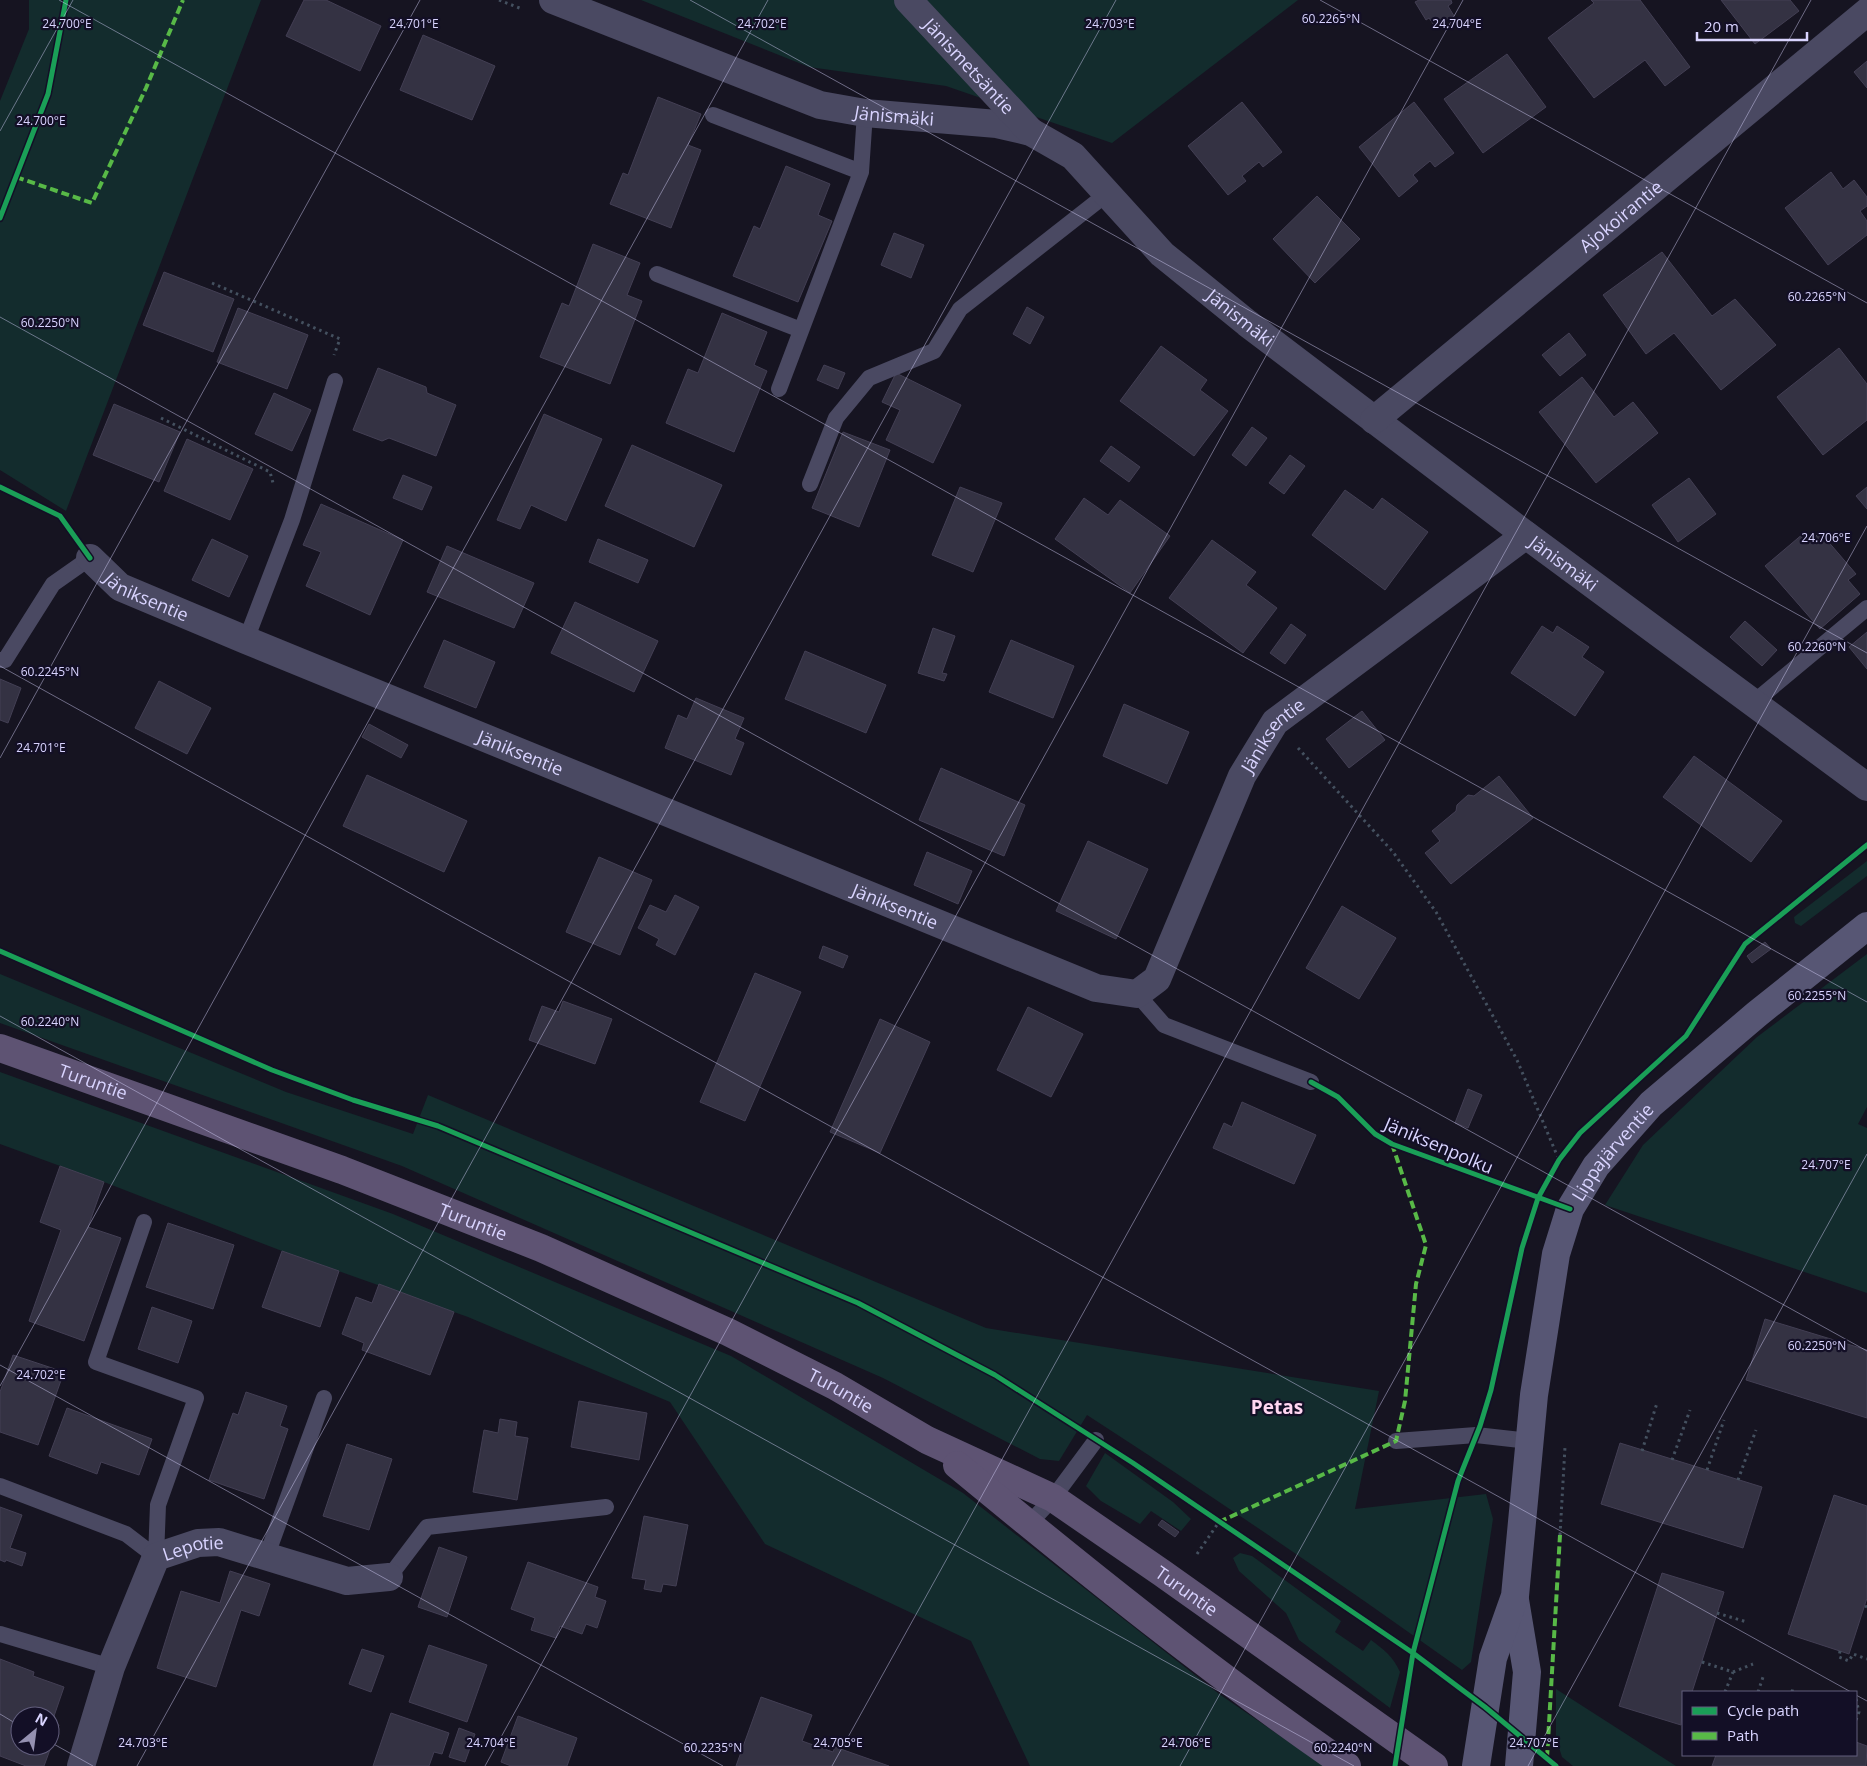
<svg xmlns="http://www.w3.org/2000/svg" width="1867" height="1766" font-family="'Open Sans',sans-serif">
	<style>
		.green { fill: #132c2d }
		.building { fill: #343243; stroke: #433f54; fill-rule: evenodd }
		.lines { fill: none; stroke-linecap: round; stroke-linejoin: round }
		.path { stroke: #44505f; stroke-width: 3; stroke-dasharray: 2.5 4; stroke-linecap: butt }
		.lane { stroke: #4a4962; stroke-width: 16 }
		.street { stroke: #4a4962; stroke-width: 28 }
		.secondary { stroke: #575674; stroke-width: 28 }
		.primary { stroke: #5e5373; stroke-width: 28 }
		.quiet { stroke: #58b947; stroke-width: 4; stroke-dasharray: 8 4; stroke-linecap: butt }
		.cycleway-casing { stroke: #130f26; stroke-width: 8 }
		.cycleway { stroke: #1a9f57; stroke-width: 5 }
		.ticks { fill: none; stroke: #d9d4ff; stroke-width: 1; stroke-opacity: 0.45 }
		.labels { text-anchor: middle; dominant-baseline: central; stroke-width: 4.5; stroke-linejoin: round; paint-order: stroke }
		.street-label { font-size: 18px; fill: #d9d4ff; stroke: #130f26 }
		.neighbourhood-label { font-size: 19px; font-weight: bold; fill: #ffd6f0; stroke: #130f26 }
		.ticks-label { font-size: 12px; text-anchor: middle; fill: #d9d4ff; stroke: #130f26; stroke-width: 4.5; stroke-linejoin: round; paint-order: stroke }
	</style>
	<rect width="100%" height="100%" fill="#161421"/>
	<!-- green -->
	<path class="green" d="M 29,0 L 261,0 L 66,511 L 0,470 L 0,101 L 29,29 Z
		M 641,0 L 1298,0 L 1112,143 L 946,86 L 809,67 Z
		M 1867,861 L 1867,876 L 1801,926 L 1795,923 L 1794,917 Z
		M 1867,954 L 1867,1107 L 1858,1124 L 1867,1128 L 1867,1293 L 1605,1205 L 1643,1145 L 1757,1037 Z
		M 0,974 L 286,1092 L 413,1134 L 428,1095 L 986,1328 L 1379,1391 L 1355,1509 L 1486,1494 L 1493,1519 L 1471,1662 L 1462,1670 C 1339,1582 1214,1497 1087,1415 L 1059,1461 L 1040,1459 L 883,1378 L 402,1166 L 0,1023 Z
		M 0,1072 L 393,1214 L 731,1356 L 963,1493 L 1219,1694 L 1324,1766 L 1030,1766 L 971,1641 L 765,1544 L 670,1402 L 468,1317 L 282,1251 L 104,1182 L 0,1144 Z
		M 1105,1453 L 1173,1502 L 1191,1519 L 1181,1531 L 1151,1511 L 1140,1524 L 1101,1501 L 1086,1486 Z
		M 1240,1553 L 1252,1556 L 1341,1621 L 1335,1632 L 1363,1651 L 1371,1640 C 1384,1650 1393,1656 1400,1672 L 1390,1708 L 1299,1640 L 1286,1613 L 1239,1571 L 1233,1558 Z
		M 1556,1689 L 1676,1766 L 1573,1766 L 1562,1757 L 1556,1738 Z"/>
	<!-- building -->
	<path class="building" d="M 304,0 L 326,0 L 381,26 L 360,71 L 286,36 Z
		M 1419,0 L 1451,0 L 1452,3 L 1448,6 L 1454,16 L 1434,25 L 1429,18 L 1426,20 L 1415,2 Z
		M 1591,0 L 1640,0 L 1690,67 L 1665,86 L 1645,60 L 1594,98 L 1548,38 L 1594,3 Z
		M 1721,0 L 1790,0 L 1799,11 L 1755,44 Z
		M 423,35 L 495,66 L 472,120 L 400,90 Z
		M 1507,54 L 1546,107 L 1483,153 L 1444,99 Z
		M 1867,61 L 1867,88 L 1854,72 Z
		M 658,97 L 701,114 L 688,145 L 701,150 L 671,228 L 610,204 L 623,173 L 628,175 Z
		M 1242,102 L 1282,152 L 1263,167 L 1259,162 L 1242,176 L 1246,181 L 1228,195 L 1188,146 Z
		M 1414,102 L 1454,153 L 1435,167 L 1430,161 L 1413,175 L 1418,181 L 1399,197 L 1359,147 Z
		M 786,166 L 830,184 L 818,215 L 832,221 L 798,302 L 733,276 L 754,226 L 760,229 Z
		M 1831,172 L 1843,189 L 1854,180 L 1867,197 L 1867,206 L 1860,211 L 1867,221 L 1867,235 L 1828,265 L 1785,208 Z
		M 1317,196 L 1360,239 L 1315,283 L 1273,239 Z
		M 894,233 L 924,245 L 911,278 L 881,265 Z
		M 593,244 L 640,263 L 627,295 L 642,301 L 610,384 L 540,357 L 562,303 L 569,306 Z
		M 1662,252 L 1712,316 L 1735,299 L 1776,345 L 1721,390 L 1674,333 L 1646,354 L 1603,295 Z
		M 164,272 L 234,299 L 213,352 L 143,325 Z
		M 1027,307 L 1044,317 L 1030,344 L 1013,334 Z
		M 238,308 L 308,335 L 287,389 L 217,362 Z
		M 722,313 L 767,332 L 754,365 L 767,371 L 734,452 L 666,423 L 688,369 L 698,373 Z
		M 1569,333 L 1586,355 L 1560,376 L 1542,355 Z
		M 1161,346 L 1207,380 L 1200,390 L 1228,411 L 1194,456 L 1120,401 Z
		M 1839,348 L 1867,384 L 1867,420 L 1823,455 L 1777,397 Z
		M 824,365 L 845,373 L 838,389 L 817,380 Z
		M 378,368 L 426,387 L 427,393 L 456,405 L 436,456 L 389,438 L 382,441 L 353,430 Z
		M 896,373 L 961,405 L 933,463 L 886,440 L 900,410 L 882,402 Z
		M 1582,377 L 1614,417 L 1633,402 L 1658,433 L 1596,483 L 1539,412 Z
		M 274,393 L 311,410 L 292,451 L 255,434 Z
		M 114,404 L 180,432 L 159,482 L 93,455 Z
		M 544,414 L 602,439 L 566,521 L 531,505 L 520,529 L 497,520 Z
		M 1252,427 L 1267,438 L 1246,466 L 1232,455 Z
		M 843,432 L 890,450 L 859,527 L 812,508 Z
		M 187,439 L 253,469 L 230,520 L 164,491 Z
		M 632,445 L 722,485 L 694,547 L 605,506 Z
		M 1111,446 L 1140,467 L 1129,482 L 1100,461 Z
		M 1290,455 L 1305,466 L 1284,494 L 1269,483 Z
		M 403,475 L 432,487 L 422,510 L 393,498 Z
		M 1689,478 L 1716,514 L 1678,542 L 1652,505 Z
		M 960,487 L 1002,503 L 973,572 L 932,555 Z
		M 1867,487 L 1867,509 L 1856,496 Z
		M 1345,490 L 1373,510 L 1382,498 L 1428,532 L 1385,590 L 1312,535 Z
		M 1084,498 L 1108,515 L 1120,500 L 1170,536 L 1130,593 L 1055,539 Z
		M 321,504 L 403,540 L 370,615 L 306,586 L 321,552 L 303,545 Z
		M 1820,532 L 1856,574 L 1848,580 L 1860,594 L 1820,629 L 1765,566 L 1804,533 L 1811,541 Z
		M 212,539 L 248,556 L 229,597 L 192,580 Z
		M 598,539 L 648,560 L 638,583 L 589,562 Z
		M 1212,540 L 1256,572 L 1246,585 L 1277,608 L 1243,653 L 1169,598 Z
		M 447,546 L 534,583 L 514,628 L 427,592 Z
		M 575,602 L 658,641 L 634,692 L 551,653 Z
		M 1745,621 L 1777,650 L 1762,666 L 1730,637 Z
		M 1291,624 L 1306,635 L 1285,664 L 1270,653 Z
		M 1542,626 L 1553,633 L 1557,626 L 1589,647 L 1582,657 L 1604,672 L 1575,716 L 1511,673 Z
		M 933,628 L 955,636 L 942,673 L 947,674 L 944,681 L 918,673 Z
		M 1867,632 L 1867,669 L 1849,647 Z
		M 444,640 L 495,662 L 476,708 L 424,687 Z
		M 1011,640 L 1074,666 L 1053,718 L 989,692 Z
		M 805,651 L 886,685 L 866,733 L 785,699 Z
		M 0,679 L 21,688 L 8,723 L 0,720 Z
		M 159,681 L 211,708 L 187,754 L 135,728 Z
		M 696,698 L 744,718 L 735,739 L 744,743 L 731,775 L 665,748 L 678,715 L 687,719 Z
		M 1124,704 L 1189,732 L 1167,784 L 1103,756 Z
		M 1362,711 L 1385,740 L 1349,768 L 1326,739 Z
		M 369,724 L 408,745 L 401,758 L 362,737 Z
		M 1694,756 L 1782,821 L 1751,862 L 1663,797 Z
		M 941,768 L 1025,805 L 1004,856 L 919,820 Z
		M 367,775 L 467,821 L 444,872 L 343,826 Z
		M 1499,776 L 1533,818 L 1451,884 L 1425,853 L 1440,841 L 1432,831 L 1456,811 L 1457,805 L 1468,795 L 1474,796 Z
		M 1088,841 L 1148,869 L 1116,939 L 1056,911 Z
		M 927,852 L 972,871 L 958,904 L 914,885 Z
		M 599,857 L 652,880 L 620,955 L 566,932 Z
		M 675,895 L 699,907 L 675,955 L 656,945 L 659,939 L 638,928 L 650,905 L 666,912 Z
		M 1342,906 L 1396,938 L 1359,999 L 1306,968 Z
		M 1765,942 L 1771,949 L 1752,963 L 1747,956 Z
		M 823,946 L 848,956 L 843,968 L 819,958 Z
		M 755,973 L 801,992 L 745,1121 L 700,1102 Z
		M 563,1001 L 612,1019 L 595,1064 L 529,1040 L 542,1006 L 559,1012 Z
		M 1028,1007 L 1083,1034 L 1051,1097 L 997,1070 Z
		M 880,1019 L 930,1042 L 880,1153 L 830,1132 Z
		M 1468,1089 L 1482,1095 L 1468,1128 L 1455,1123 Z
		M 1242,1102 L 1316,1135 L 1294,1184 L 1213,1148 L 1224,1123 L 1232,1127 Z
		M 60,1166 L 104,1182 L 88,1227 L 121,1238 L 84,1341 L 29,1321 L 61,1230 L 40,1222 Z
		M 168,1223 L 234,1245 L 213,1309 L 146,1287 Z
		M 282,1251 L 339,1271 L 320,1327 L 262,1307 Z
		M 379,1284 L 454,1312 L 430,1375 L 362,1350 L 364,1343 L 342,1334 L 356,1297 L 372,1303 Z
		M 152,1307 L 192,1321 L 178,1363 L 138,1349 Z
		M 1765,1319 L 1867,1350 L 1867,1418 L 1746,1380 Z
		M 13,1355 L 64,1372 L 38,1445 L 0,1432 L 0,1392 Z
		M 246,1392 L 287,1406 L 280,1426 L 288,1429 L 264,1499 L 209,1480 L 233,1413 L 238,1415 Z
		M 579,1401 L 647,1413 L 639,1460 L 571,1447 Z
		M 67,1408 L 152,1439 L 139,1475 L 101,1462 L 97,1474 L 49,1456 Z
		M 500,1419 L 517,1422 L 515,1436 L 528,1438 L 517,1500 L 473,1492 L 484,1430 L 498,1433 Z
		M 1620,1443 L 1762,1487 L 1743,1548 L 1601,1504 Z
		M 347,1444 L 392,1459 L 369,1530 L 323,1516 Z
		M 1834,1495 L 1867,1506 L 1867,1598 L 1849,1654 L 1788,1634 Z
		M 0,1507 L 22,1515 L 10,1548 L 26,1553 L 22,1566 L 6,1560 L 5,1562 L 0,1560 Z
		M 644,1516 L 688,1525 L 676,1586 L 663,1584 L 661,1592 L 644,1589 L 646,1580 L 632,1578 Z
		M 1162,1520 L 1179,1532 L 1175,1537 L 1158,1525 Z
		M 439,1547 L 467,1557 L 447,1617 L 418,1607 Z
		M 528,1562 L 598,1587 L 595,1597 L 606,1601 L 597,1628 L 586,1624 L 582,1634 L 560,1626 L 556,1638 L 531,1630 L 535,1618 L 511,1609 Z
		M 230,1571 L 270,1584 L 259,1616 L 241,1610 L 216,1687 L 157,1668 L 181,1591 L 220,1603 Z
		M 1662,1573 L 1724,1592 L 1692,1692 L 1683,1692 L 1681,1725 L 1619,1706 Z
		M 429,1645 L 487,1665 L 467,1722 L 409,1702 Z
		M 362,1649 L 384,1656 L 371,1692 L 349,1684 Z
		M 0,1659 L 34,1672 L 33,1676 L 64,1687 L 52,1722 L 59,1725 L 44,1766 L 26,1766 L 0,1756 ZM 20,1716 L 50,1716 L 50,1746 L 20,1746 Z
		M 761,1697 L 812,1715 L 802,1741 L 833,1752 L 835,1747 L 889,1766 L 736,1766 Z
		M 391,1713 L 449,1733 L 442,1754 L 434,1752 L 429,1766 L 373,1766 Z
		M 518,1716 L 577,1738 L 567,1766 L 511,1766 L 501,1762 Z
		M 459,1728 L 475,1734 L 465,1762 L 449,1757 Z
		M 1856,1742 L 1867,1746 L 1866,1766 L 1712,1766 L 1716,1755 L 1856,1755 Z"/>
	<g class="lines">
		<!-- path -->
		<path class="path" d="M 499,0 L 522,9
			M 212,283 L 340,339 L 334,355
			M 161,418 L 270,472 L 273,483
			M 1298,748 L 1393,852 L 1436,912 L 1517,1060 L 1559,1160
			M 1642,1451 L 1657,1403
			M 1672,1460 L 1690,1410
			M 1707,1470 L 1724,1420
			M 1738,1480 L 1756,1430
			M 1560,1535 L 1565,1447
			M 1197,1554 L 1219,1522
			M 1865,1606 L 1867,1607
			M 1717,1613 L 1747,1622
			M 1840,1651 L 1839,1657 L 1849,1661 L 1853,1654 L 1867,1659
			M 1702,1662 L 1733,1672 L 1753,1664
			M 1725,1692 L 1733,1672
			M 1758,1692 L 1763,1677
			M 1792,1692 L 1793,1687
			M 1856,1720 L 1859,1712 L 1856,1699"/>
		<!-- lane -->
		<path class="lane" d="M 713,115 L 861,172
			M 657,274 L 801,330
			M 779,389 L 861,172 L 865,113
			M 810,484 L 836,418 L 869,378 L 934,351 L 960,309 L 1108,193
			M 246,640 L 292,520 L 335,381
			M 0,660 L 5,660 L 53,584 L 90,558
			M 1753,703 L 1867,608
			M 1137,994 L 1164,1025 L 1311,1082
			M 144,1222 L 96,1362 L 196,1398 L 158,1505 L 156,1557
			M 1396,1441 L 1476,1435 L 1529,1441
			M 0,1486 L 126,1534 L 156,1557
			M 1029,1524 L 1053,1498 L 1096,1440
			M 267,1555 L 324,1398
			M 389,1577 L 427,1527 L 606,1507
			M 0,1634 L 111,1667"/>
		<!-- street -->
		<g class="street">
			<path id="s1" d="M 553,0 L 820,105 L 865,113 L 997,124 L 1031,132 L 1073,156 L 1162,254 L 1247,323 L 1526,535 L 1867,787"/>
			<path id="s2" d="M 908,0 L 1031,132"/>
			<path id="s3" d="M 1374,420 L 1867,12"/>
			<path id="s4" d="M 90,558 L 120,587 L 246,640 L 1096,988 L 1137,994 L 1157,979 L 1242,776 L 1275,722 L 1526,535"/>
			<path id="s5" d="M 81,1766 L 111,1667 L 156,1557 L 198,1543 L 219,1542 L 347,1581 L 389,1577"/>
		</g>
		<!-- secondary -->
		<g class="secondary">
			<path d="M 1515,1600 L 1527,1672 L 1519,1766"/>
			<path id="s6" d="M 1476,1766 L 1493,1658 L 1515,1596 L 1534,1395 L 1556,1254 L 1570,1209 L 1596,1166 L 1651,1104 L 1757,1014 L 1867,926"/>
		</g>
		<!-- primary -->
		<g class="primary">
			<path id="s7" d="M 0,1048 L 342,1170 L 541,1248 L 728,1332 L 835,1386 L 927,1440 L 1053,1498 L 1162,1573 L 1434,1766"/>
			<path d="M 957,1465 C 1084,1570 1212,1673 1347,1766"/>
		</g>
		<!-- quiet -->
		<path class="quiet" d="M 16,177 L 92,203 L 146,88 L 183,0
			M 1219,1522 L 1396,1441 L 1405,1401 L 1416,1284 L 1426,1245 L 1392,1144
			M 1547,1758 L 1560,1535"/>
		<!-- cycleway casing -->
		<g class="cycleway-casing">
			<path id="cycleway" d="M 0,218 L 48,94 L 66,0
				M 0,487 L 60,516 L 90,558
				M 0,951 L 272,1070 L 353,1100 L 438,1126 L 858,1303 L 995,1375 L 1133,1463 L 1413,1653 L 1485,1707 L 1556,1766
				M 1311,1082 L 1338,1097 L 1375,1134 L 1392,1144 L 1570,1209
				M 1395,1766 L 1413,1653 L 1458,1481 L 1480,1426 L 1491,1390 L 1522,1248 L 1538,1198 L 1559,1160 L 1580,1133 L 1686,1036 L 1745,944 L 1867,845"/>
		</g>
		<!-- cycleway -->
		<use href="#cycleway" class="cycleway"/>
	</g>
	<!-- ticks -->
	<path class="ticks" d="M 59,0 L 1867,1002M 690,0 L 1867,653M 1320,0 L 1867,303M 0,131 L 73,0M 0,317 L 1867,1351M 0,666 L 1851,1692M 0,758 L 420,0M 0,1016 L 1354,1766M 0,1365 L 723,1766M 0,1386 L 768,0M 1856,1695 L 1867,1701M 0,1714 L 20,1726M 50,1742 L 93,1766M 137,1766 L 1116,0M 485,1766 L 1463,0M 832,1766 L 1811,0M 1180,1766 L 1867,526M 1528,1766 L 1867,1154"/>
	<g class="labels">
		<!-- street labels -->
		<g class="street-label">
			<text stroke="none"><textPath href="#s2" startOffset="90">Jänismetsäntie</textPath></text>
			<text stroke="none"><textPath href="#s1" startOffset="362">Jänismäki</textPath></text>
			<text stroke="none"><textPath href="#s3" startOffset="320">Ajokoirantie</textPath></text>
			<text stroke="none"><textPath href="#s1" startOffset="782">Jänismäki</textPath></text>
			<text stroke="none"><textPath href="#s1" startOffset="1188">Jänismäki</textPath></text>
			<text stroke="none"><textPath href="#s4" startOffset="70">Jäniksentie</textPath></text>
			<text stroke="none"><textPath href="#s4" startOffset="1435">Jäniksentie</textPath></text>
			<text stroke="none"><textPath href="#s4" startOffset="475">Jäniksentie</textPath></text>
			<text stroke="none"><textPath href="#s4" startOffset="880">Jäniksentie</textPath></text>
			<text stroke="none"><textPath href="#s7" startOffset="99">Turuntie</textPath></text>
			<text transform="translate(1439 1145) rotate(23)">Jäniksenpolku</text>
			<text stroke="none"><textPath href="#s6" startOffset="638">Lippajärventie</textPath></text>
			<text stroke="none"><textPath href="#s7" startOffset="504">Turuntie</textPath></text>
			<text stroke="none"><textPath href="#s7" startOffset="909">Turuntie</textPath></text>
			<text stroke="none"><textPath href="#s5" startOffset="261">Lepotie</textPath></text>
			<text stroke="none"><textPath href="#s7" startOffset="1310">Turuntie</textPath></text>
		</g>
		<!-- neighbourhood labels -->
		<g class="neighbourhood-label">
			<text x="1277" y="1407">Petas</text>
		</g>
	</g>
	<g class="ticks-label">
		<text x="1331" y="23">60.2265°N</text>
		<text x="67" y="28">24.700°E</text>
		<text x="414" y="28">24.701°E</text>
		<text x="762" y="28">24.702°E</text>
		<text x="1110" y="28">24.703°E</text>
		<text x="1457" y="28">24.704°E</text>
		<text x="41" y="125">24.700°E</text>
		<text x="1817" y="301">60.2265°N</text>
		<text x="50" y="327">60.2250°N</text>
		<text x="1826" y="542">24.706°E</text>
		<text x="1817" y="651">60.2260°N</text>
		<text x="50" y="676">60.2245°N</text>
		<text x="41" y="752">24.701°E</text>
		<text x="1817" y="1000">60.2255°N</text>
		<text x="50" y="1026">60.2240°N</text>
		<text x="1826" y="1169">24.707°E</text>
		<text x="1817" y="1350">60.2250°N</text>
		<text x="41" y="1379">24.702°E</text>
		<text x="143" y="1747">24.703°E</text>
		<text x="491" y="1747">24.704°E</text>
		<text x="838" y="1747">24.705°E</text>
		<text x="1186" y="1747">24.706°E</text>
		<text x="1534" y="1747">24.707°E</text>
		<text x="713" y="1752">60.2235°N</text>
		<text x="1343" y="1752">60.2240°N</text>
	</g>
	<!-- legend -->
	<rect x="1682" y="1691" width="175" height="65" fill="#130f26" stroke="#625e7d"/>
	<rect x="1692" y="1707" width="25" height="8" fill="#1a9f57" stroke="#625e7d"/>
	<text x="1727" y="1716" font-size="15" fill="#d9d4ff">Cycle path</text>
	<rect x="1692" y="1732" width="25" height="8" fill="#58b947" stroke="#625e7d"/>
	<text x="1727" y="1741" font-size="15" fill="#d9d4ff">Path</text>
	<!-- north arrow -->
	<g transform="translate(35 1731) rotate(29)"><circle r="24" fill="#130f26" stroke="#625e7d"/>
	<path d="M0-4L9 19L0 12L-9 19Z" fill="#9591b1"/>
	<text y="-8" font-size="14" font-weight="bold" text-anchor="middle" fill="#d9d4ff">N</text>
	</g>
	<!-- scale -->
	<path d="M1697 32v8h110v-8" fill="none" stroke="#d9d4ff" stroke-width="2.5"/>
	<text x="1704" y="32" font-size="15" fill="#d9d4ff" stroke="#130f26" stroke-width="4" paint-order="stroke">20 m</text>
</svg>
